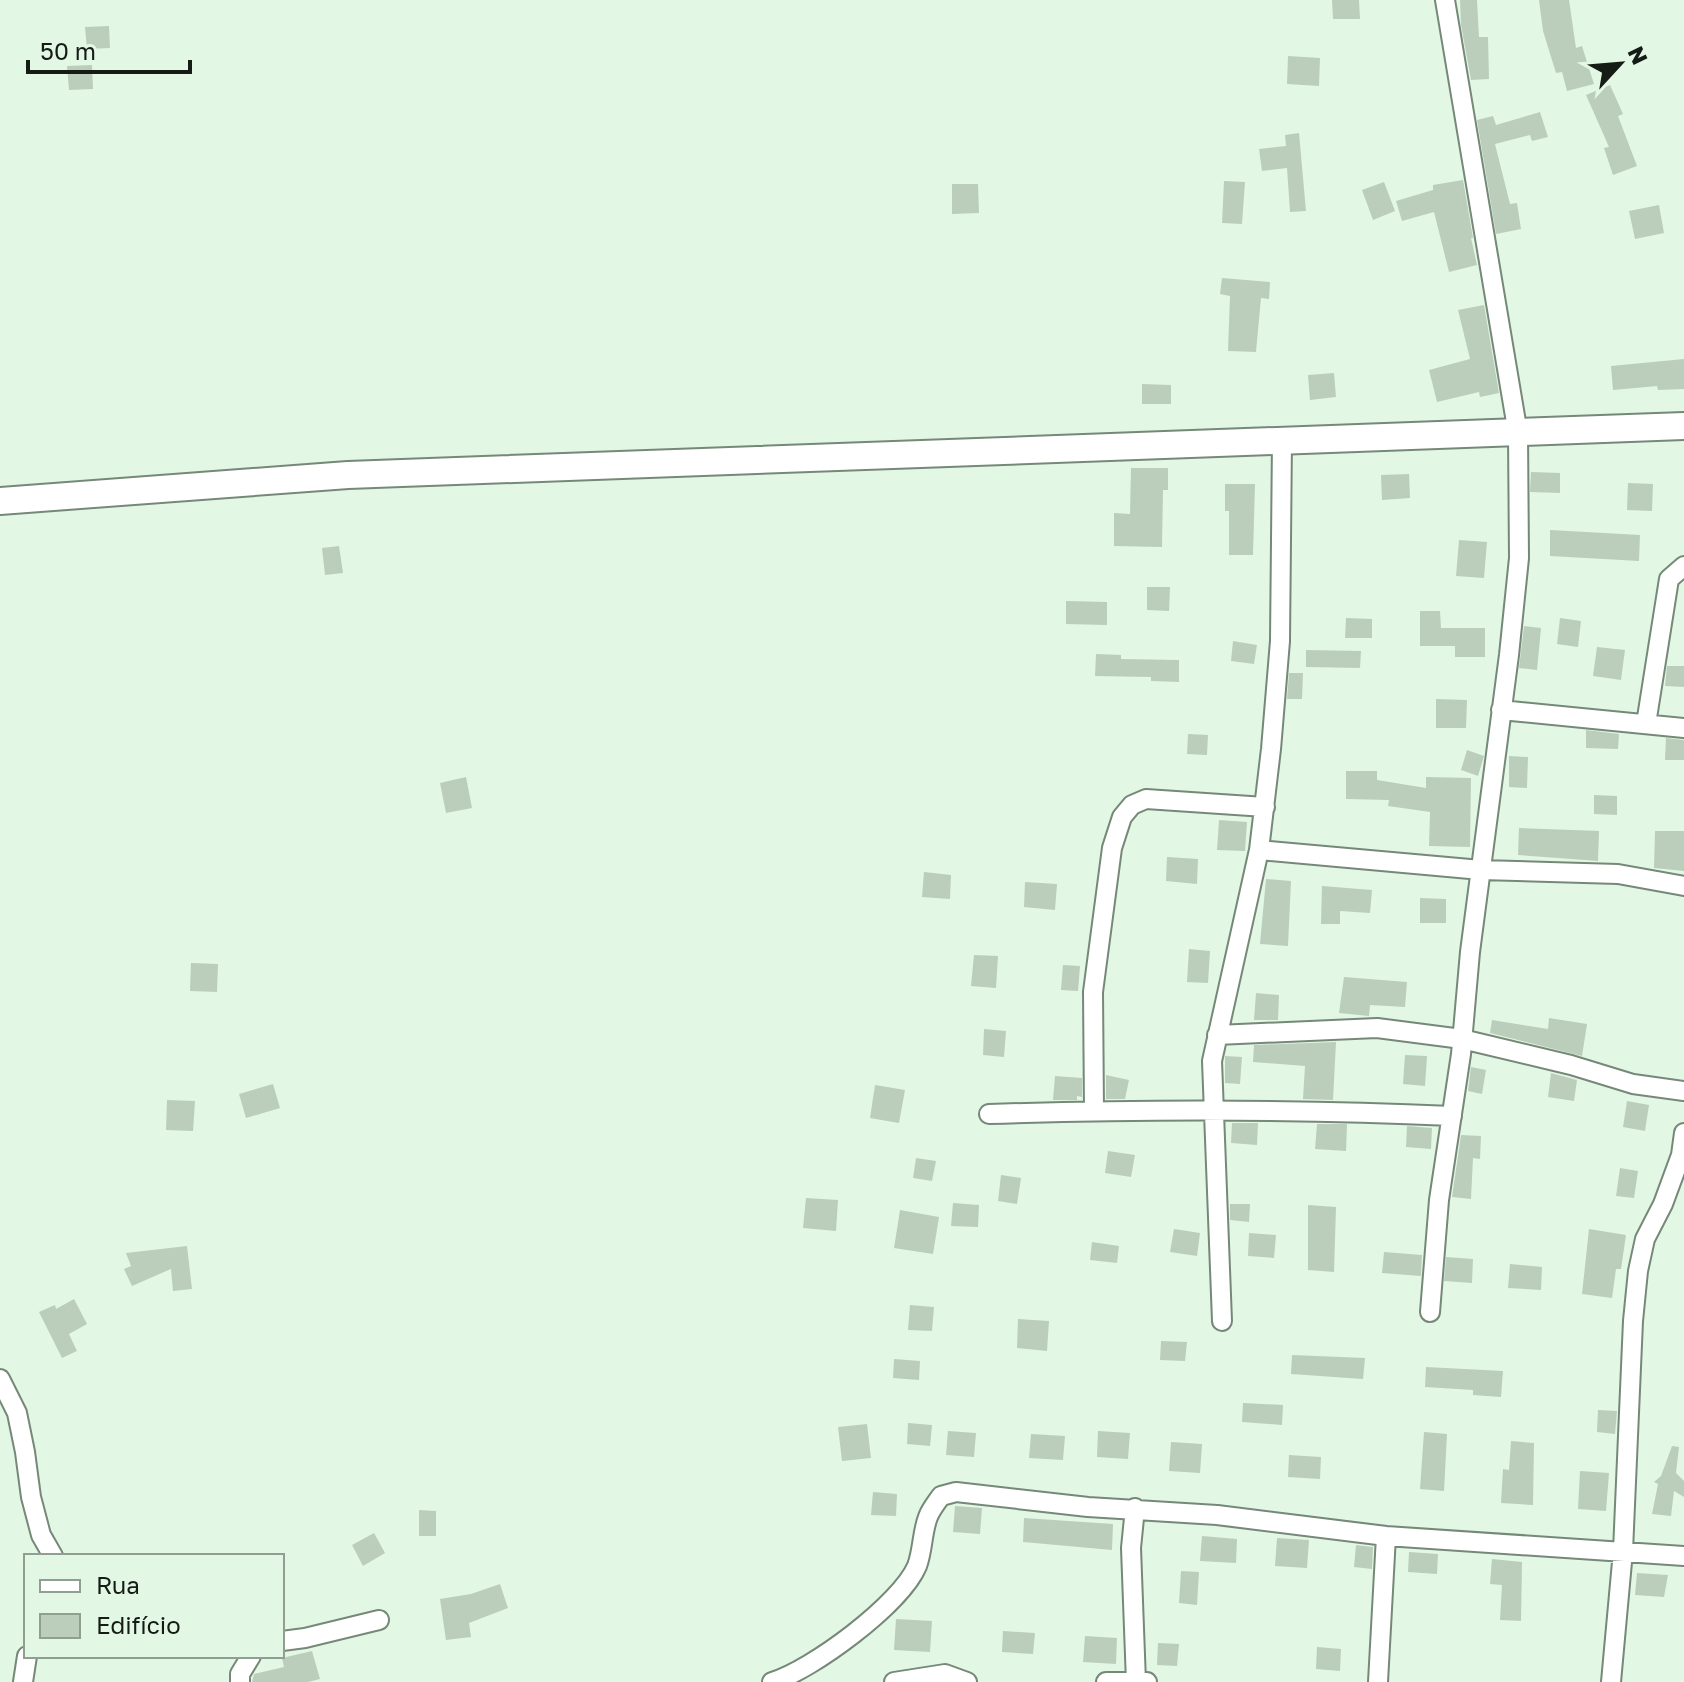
<svg xmlns="http://www.w3.org/2000/svg" width="1684" height="1682" font-family="'Golos Text',sans-serif">
	<style>
		.building { fill: #bbcebc }
		.lines { fill: none; stroke-linecap: round; stroke-linejoin: round }
		.street-casing { stroke: #768878; stroke-width: 22 }
		.secondary-casing { stroke: #768878; stroke-width: 30 }
		.street { stroke: #fff; stroke-width: 18 }
		.secondary { stroke: #fff; stroke-width: 26 }
	</style>
	<rect width="100%" height="100%" fill="#e3f7e5"/>
	<!-- building -->
	<path class="building" d="M 1332,0 L 1359,0 L 1360,19 L 1333,19 Z
		M 1460,0 L 1477,0 L 1479,37 L 1488,37 L 1489,79 L 1471,80 L 1461,25 Z
		M 1539,0 L 1569,0 L 1576,48 L 1582,46 L 1594,84 L 1567,91 L 1562,72 L 1556,73 L 1543,31 Z
		M 109,26 L 110,48 L 87,49 L 85,27 Z
		M 1288,56 L 1320,58 L 1319,86 L 1287,84 Z
		M 92,65 L 93,89 L 69,90 L 67,66 Z
		M 1610,85 L 1623,114 L 1618,116 L 1637,166 L 1613,175 L 1604,148 L 1609,147 L 1586,95 Z
		M 1540,112 L 1548,137 L 1532,141 L 1530,135 L 1495,144 L 1510,204 L 1517,203 L 1521,229 L 1496,234 L 1477,120 L 1493,116 L 1496,125 Z
		M 1299,133 L 1306,211 L 1290,212 L 1287,168 L 1262,171 L 1259,149 L 1286,146 L 1285,135 Z
		M 1463,180 L 1473,238 L 1471,238 L 1477,265 L 1449,272 L 1434,212 L 1402,221 L 1396,201 L 1433,190 L 1433,185 Z
		M 1224,181 L 1245,182 L 1242,224 L 1222,223 Z
		M 1384,182 L 1395,211 L 1373,220 L 1362,190 Z
		M 952,184 L 978,184 L 979,213 L 952,214 Z
		M 1659,205 L 1664,233 L 1635,239 L 1629,211 Z
		M 1222,278 L 1270,282 L 1269,299 L 1261,298 L 1256,352 L 1228,351 L 1230,296 L 1220,294 Z
		M 1484,305 L 1499,393 L 1480,397 L 1479,392 L 1437,402 L 1429,370 L 1470,359 L 1458,310 Z
		M 1684,359 L 1684,389 L 1658,390 L 1657,386 L 1613,390 L 1611,366 Z
		M 1334,373 L 1336,397 L 1310,400 L 1308,375 Z
		M 1142,384 L 1171,385 L 1171,404 L 1142,404 Z
		M 1131,468 L 1168,468 L 1168,490 L 1163,490 L 1162,547 L 1114,546 L 1114,513 L 1130,514 Z
		M 1531,472 L 1560,473 L 1560,493 L 1530,492 Z
		M 1409,474 L 1410,498 L 1382,500 L 1381,475 Z
		M 1628,483 L 1653,484 L 1652,511 L 1627,510 Z
		M 1225,484 L 1255,484 L 1253,555 L 1229,555 L 1229,511 L 1225,511 Z
		M 1550,530 L 1640,535 L 1639,561 L 1550,556 Z
		M 1459,540 L 1487,542 L 1484,578 L 1456,576 Z
		M 339,546 L 343,573 L 325,575 L 322,548 Z
		M 1147,587 L 1170,587 L 1169,611 L 1147,610 Z
		M 1066,601 L 1107,602 L 1107,625 L 1066,624 Z
		M 1420,611 L 1440,611 L 1441,628 L 1485,628 L 1485,657 L 1455,657 L 1455,646 L 1420,646 Z
		M 1346,618 L 1372,619 L 1372,638 L 1345,638 Z
		M 1560,618 L 1581,621 L 1578,647 L 1557,644 Z
		M 1524,626 L 1541,628 L 1537,670 L 1519,668 Z
		M 1233,641 L 1257,645 L 1254,664 L 1231,661 Z
		M 1597,647 L 1625,650 L 1621,680 L 1593,676 Z
		M 1306,650 L 1361,651 L 1360,668 L 1306,667 Z
		M 1096,654 L 1121,655 L 1121,659 L 1179,660 L 1179,682 L 1151,681 L 1151,677 L 1095,676 Z
		M 1667,666 L 1684,666 L 1684,687 L 1665,686 Z
		M 1289,673 L 1303,673 L 1302,699 L 1287,699 Z
		M 1436,699 L 1467,700 L 1466,728 L 1436,728 Z
		M 1586,730 L 1619,734 L 1618,749 L 1586,748 Z
		M 1188,734 L 1208,735 L 1207,755 L 1187,754 Z
		M 1666,738 L 1684,740 L 1684,760 L 1665,760 Z
		M 1467,750 L 1484,756 L 1478,776 L 1461,770 Z
		M 1509,756 L 1528,757 L 1527,788 L 1509,787 Z
		M 1346,771 L 1377,771 L 1377,780 L 1426,788 L 1426,777 L 1471,778 L 1470,847 L 1429,846 L 1430,812 L 1388,806 L 1389,800 L 1346,799 Z
		M 466,777 L 472,808 L 446,813 L 440,783 Z
		M 1594,795 L 1617,796 L 1617,815 L 1594,814 Z
		M 1219,820 L 1247,822 L 1245,851 L 1217,850 Z
		M 1519,828 L 1599,831 L 1598,861 L 1518,855 Z
		M 1655,831 L 1684,831 L 1684,871 L 1654,868 Z
		M 1167,857 L 1198,859 L 1197,884 L 1166,881 Z
		M 924,872 L 951,875 L 950,899 L 922,897 Z
		M 1266,879 L 1291,881 L 1288,946 L 1260,944 Z
		M 1025,882 L 1057,884 L 1055,910 L 1024,907 Z
		M 1322,886 L 1372,890 L 1370,913 L 1340,911 L 1340,924 L 1321,924 Z
		M 1420,898 L 1446,899 L 1446,923 L 1420,923 Z
		M 1189,949 L 1210,951 L 1208,983 L 1187,982 Z
		M 974,955 L 998,956 L 996,988 L 971,986 Z
		M 191,963 L 218,964 L 217,992 L 190,991 Z
		M 1063,965 L 1080,966 L 1078,991 L 1061,990 Z
		M 1344,977 L 1407,982 L 1405,1007 L 1370,1005 L 1369,1016 L 1339,1013 Z
		M 1256,993 L 1279,995 L 1278,1020 L 1254,1020 Z
		M 1549,1018 L 1587,1024 L 1582,1056 L 1490,1033 L 1492,1020 L 1548,1029 Z
		M 984,1029 L 1006,1031 L 1004,1057 L 983,1055 Z
		M 1336,1042 L 1333,1100 L 1303,1099 L 1305,1066 L 1253,1062 L 1254,1045 Z
		M 1405,1055 L 1427,1056 L 1425,1086 L 1403,1084 Z
		M 1225,1056 L 1242,1057 L 1240,1084 L 1225,1083 Z
		M 1471,1067 L 1486,1070 L 1482,1094 L 1468,1091 Z
		M 1551,1073 L 1577,1080 L 1574,1101 L 1548,1097 Z
		M 1106,1075 L 1129,1080 L 1125,1099 L 1106,1099 Z
		M 1055,1076 L 1082,1078 L 1082,1097 L 1077,1096 L 1077,1100 L 1053,1100 Z
		M 273,1084 L 280,1108 L 246,1118 L 239,1094 Z
		M 875,1085 L 905,1090 L 899,1123 L 870,1118 Z
		M 167,1100 L 195,1101 L 193,1131 L 166,1130 Z
		M 1627,1101 L 1649,1105 L 1645,1131 L 1623,1127 Z
		M 1232,1123 L 1258,1123 L 1257,1145 L 1231,1143 Z
		M 1317,1124 L 1347,1124 L 1346,1151 L 1315,1149 Z
		M 1407,1126 L 1432,1128 L 1431,1149 L 1406,1147 Z
		M 1461,1135 L 1481,1136 L 1480,1159 L 1473,1158 L 1471,1199 L 1452,1197 Z
		M 1108,1151 L 1135,1155 L 1131,1177 L 1105,1173 Z
		M 916,1158 L 936,1161 L 932,1181 L 913,1178 Z
		M 1620,1168 L 1638,1171 L 1634,1198 L 1616,1196 Z
		M 1001,1175 L 1021,1178 L 1017,1204 L 998,1201 Z
		M 806,1198 L 838,1200 L 836,1231 L 803,1228 Z
		M 953,1203 L 979,1205 L 978,1227 L 951,1226 Z
		M 1230,1204 L 1250,1204 L 1249,1222 L 1230,1220 Z
		M 1308,1205 L 1336,1207 L 1334,1272 L 1308,1270 Z
		M 900,1210 L 939,1217 L 933,1254 L 894,1248 Z
		M 1174,1229 L 1200,1233 L 1197,1256 L 1170,1252 Z
		M 1589,1229 L 1626,1235 L 1621,1269 L 1616,1269 L 1612,1298 L 1582,1294 Z
		M 1249,1233 L 1276,1235 L 1274,1258 L 1248,1256 Z
		M 1092,1242 L 1119,1246 L 1117,1263 L 1090,1260 Z
		M 187,1246 L 192,1289 L 173,1291 L 171,1269 L 132,1286 L 124,1269 L 131,1266 L 126,1253 Z
		M 1384,1252 L 1422,1255 L 1421,1276 L 1382,1273 Z
		M 1446,1257 L 1473,1259 L 1472,1283 L 1444,1281 Z
		M 1510,1264 L 1542,1267 L 1541,1290 L 1508,1288 Z
		M 74,1299 L 87,1324 L 69,1334 L 77,1351 L 62,1358 L 39,1312 L 55,1305 L 56,1309 Z
		M 910,1305 L 934,1307 L 932,1331 L 908,1330 Z
		M 1018,1319 L 1049,1321 L 1047,1351 L 1017,1348 Z
		M 1161,1341 L 1187,1342 L 1185,1361 L 1160,1360 Z
		M 1292,1355 L 1365,1358 L 1363,1379 L 1291,1374 Z
		M 894,1359 L 920,1361 L 919,1380 L 893,1378 Z
		M 1426,1367 L 1503,1371 L 1501,1397 L 1473,1395 L 1473,1390 L 1425,1387 Z
		M 1243,1403 L 1283,1405 L 1282,1425 L 1242,1422 Z
		M 1598,1410 L 1617,1411 L 1615,1434 L 1597,1432 Z
		M 908,1423 L 932,1425 L 930,1446 L 907,1444 Z
		M 867,1424 L 871,1458 L 842,1461 L 838,1427 Z
		M 948,1431 L 976,1433 L 974,1457 L 946,1455 Z
		M 1098,1431 L 1130,1433 L 1128,1459 L 1097,1457 Z
		M 1424,1432 L 1447,1434 L 1444,1491 L 1420,1489 Z
		M 1031,1434 L 1065,1436 L 1063,1460 L 1029,1458 Z
		M 1511,1441 L 1534,1443 L 1533,1505 L 1501,1503 L 1503,1469 L 1509,1470 Z
		M 1171,1442 L 1202,1444 L 1200,1473 L 1169,1471 Z
		M 1672,1446 L 1679,1447 L 1676,1473 L 1684,1481 L 1684,1497 L 1674,1491 L 1671,1516 L 1652,1514 L 1658,1484 L 1654,1482 L 1661,1476 Z
		M 1289,1455 L 1321,1457 L 1320,1479 L 1288,1477 Z
		M 1580,1471 L 1609,1473 L 1606,1511 L 1578,1509 Z
		M 873,1492 L 897,1494 L 896,1516 L 871,1515 Z
		M 955,1506 L 982,1508 L 980,1534 L 953,1532 Z
		M 419,1510 L 436,1511 L 436,1536 L 419,1536 Z
		M 1024,1518 L 1113,1524 L 1112,1550 L 1023,1542 Z
		M 374,1533 L 385,1553 L 363,1566 L 352,1545 Z
		M 1202,1536 L 1237,1539 L 1236,1563 L 1200,1561 Z
		M 1277,1538 L 1309,1540 L 1307,1568 L 1275,1566 Z
		M 1356,1545 L 1373,1547 L 1372,1569 L 1354,1567 Z
		M 1409,1552 L 1438,1554 L 1437,1574 L 1408,1572 Z
		M 1492,1559 L 1522,1562 L 1521,1621 L 1500,1620 L 1502,1585 L 1490,1584 Z
		M 1181,1571 L 1199,1572 L 1197,1605 L 1179,1603 Z
		M 1637,1573 L 1668,1575 L 1664,1597 L 1635,1595 Z
		M 500,1584 L 508,1608 L 469,1623 L 471,1637 L 446,1640 L 440,1599 L 471,1594 Z
		M 896,1619 L 932,1621 L 930,1652 L 894,1650 Z
		M 1003,1631 L 1035,1633 L 1033,1654 L 1002,1652 Z
		M 1085,1636 L 1117,1638 L 1116,1664 L 1083,1662 Z
		M 1158,1643 L 1179,1644 L 1177,1666 L 1157,1665 Z
		M 1317,1647 L 1341,1649 L 1340,1671 L 1316,1669 Z
		M 312,1651 L 320,1679 L 308,1682 L 252,1682 L 254,1674 L 284,1667 L 282,1658 Z"/>
	<g class="lines">
		<!-- street casing -->
		<g class="street-casing">
			<path id="street" d="M 1501,710 L 1684,728
				M 1646,724 L 1669,579 L 1684,566
				M 1259,850 L 1481,870 L 1618,874 L 1684,886
				M 1217,1035 L 1377,1028 L 1462,1039 L 1571,1065 L 1633,1084 L 1684,1091
				M 1094,1110 L 1093,992 L 1112,848 L 1122,817 L 1132,805 L 1146,799 L 1265,807
				M 989,1114 C 1144,1109 1298,1109 1452,1116
				M 1430,1312 L 1439,1200 L 1461,1054 L 1470,952 L 1509,655 L 1519,558 L 1518,434 L 1445,0
				M 1222,1321 L 1212,1061 L 1259,850 L 1271,749 L 1280,641 L 1282,440
				M 0,1379 L 17,1413 L 25,1452 L 31,1497 L 41,1535 L 53,1556
				M 1135,1508 L 1131,1548 L 1136,1682
				M 282,1641 L 305,1638 L 379,1620
				M 23,1682 L 27,1656
				M 240,1682 L 240,1674 L 251,1656
				M 772,1682 C 812,1670 901,1604 917,1566 C 923,1550 922,1532 928,1517 C 931,1509 937,1502 941,1496 L 956,1492 L 1088,1507 L 1217,1515 L 1386,1536 L 1684,1556
				M 894,1682 L 945,1674 L 967,1682
				M 1106,1682 L 1147,1682
				M 1378,1682 L 1386,1536
				M 1611,1682 L 1623,1551 L 1633,1321 L 1638,1271 L 1645,1239 L 1663,1204 L 1681,1155 L 1684,1133"/>
		</g>
		<!-- secondary casing -->
		<g class="secondary-casing">
			<path id="secondary" d="M 0,501 L 348,475 L 1684,426"/>
		</g>
		<!-- street -->
		<use href="#street" class="street"/>
		<!-- secondary -->
		<use href="#secondary" class="secondary"/>
	</g>
	<!-- legend -->
	<rect x="24" y="1554" width="260" height="104" fill="#e3f7e5" stroke="#919f92" stroke-width="2"/>
	<rect x="40" y="1580" width="40" height="12" fill="#ffffff" stroke="#919f92" stroke-width="2"/>
	<text x="96" y="1594" font-size="24" fill="#151c16">Rua</text>
	<rect x="40" y="1614" width="40" height="24" fill="#bbcebc" stroke="#919f92" stroke-width="2"/>
	<text x="96" y="1634" font-size="24" fill="#151c16">Edifício</text>
	<!-- north arrow -->
	<g transform="translate(1620 64) rotate(64)" stroke="#e3f7e5" stroke-width="6" paint-order="stroke">
	<path d="M0-6L14 30L0 20L-14 30Z" fill="#151c16"/>
	<text y="-12" font-size="22" font-weight="bold" text-anchor="middle" fill="#151c16">N</text>
	</g>
	<!-- scale -->
	<path d="M28 60v12h162v-12" fill="none" stroke="#151c16" stroke-width="4"/>
	<text x="40" y="60" font-size="24" fill="#151c16" stroke="#e3f7e5" stroke-width="6" paint-order="stroke">50 m</text>
</svg>
